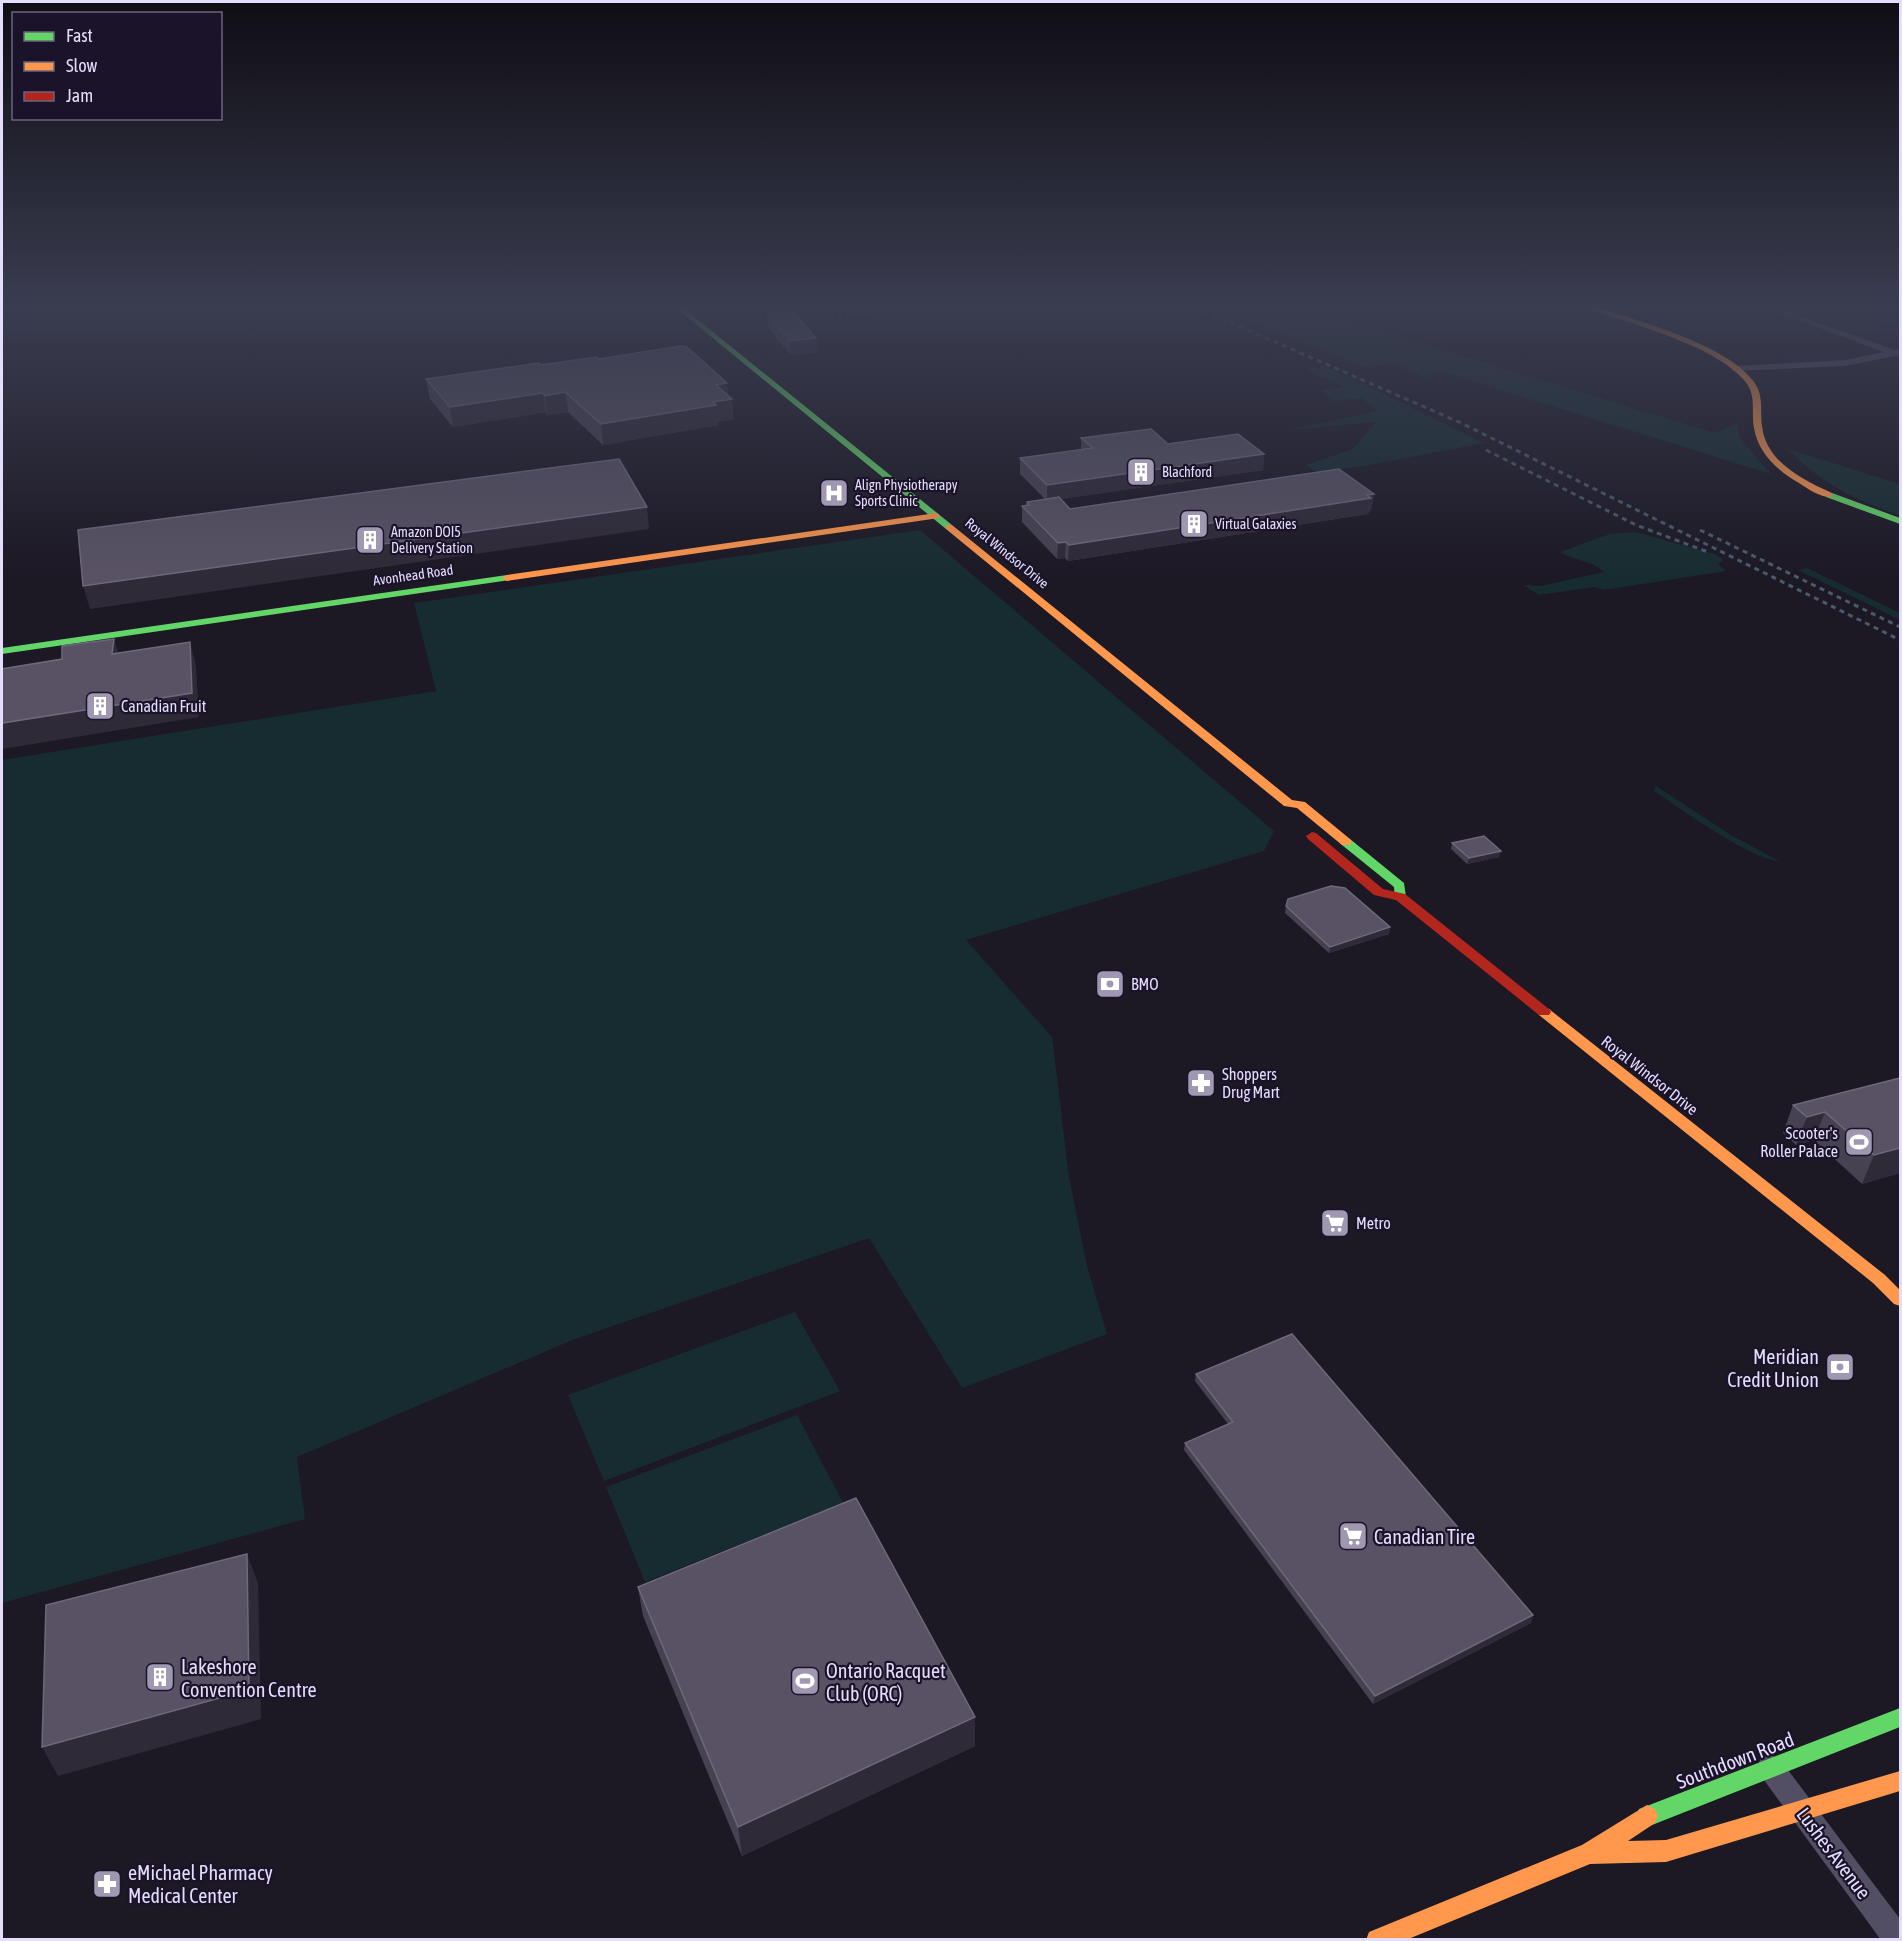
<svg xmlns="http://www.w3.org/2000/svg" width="1902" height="1941" font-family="'Asap Condensed',sans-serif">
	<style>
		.green { fill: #172c30 }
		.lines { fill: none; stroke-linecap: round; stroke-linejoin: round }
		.street { fill: #524e63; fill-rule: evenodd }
		.fast { fill: #63d668; fill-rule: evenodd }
		.slow { fill: #ff974d; fill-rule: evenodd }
		.jam { fill: #b3261e; fill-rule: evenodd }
		.rail { stroke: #4c596c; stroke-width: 3; stroke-dasharray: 5 4.5; stroke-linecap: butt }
		.wall { fill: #474252 }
		.shaded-wall { fill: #2f2a38 }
		.building { fill: #585264; stroke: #6e687c; stroke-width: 1.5 }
		.labels { text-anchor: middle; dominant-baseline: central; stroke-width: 4.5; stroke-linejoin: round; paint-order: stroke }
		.far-poi-label { font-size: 14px; fill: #e5ddfc; stroke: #1a1329; text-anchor: start }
		.far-street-label { font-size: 14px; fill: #e5ddfc; stroke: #1a1329 }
		.poi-label { font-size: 16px; fill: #e5ddfc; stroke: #1a1329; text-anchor: start }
		.street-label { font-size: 16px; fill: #e5ddfc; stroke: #1a1329 }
		.near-poi-label { font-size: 20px; fill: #e5ddfc; stroke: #1a1329; text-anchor: start }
		.near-street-label { font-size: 20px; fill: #e5ddfc; stroke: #1a1329 }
	</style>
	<rect width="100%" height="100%" fill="#1c1824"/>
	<!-- green -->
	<path class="green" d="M 1216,307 L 1302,307 L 1715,433 L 1738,423 L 1739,437 L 1771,474 L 1440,371 L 1425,377 L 1393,363 L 1368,368 Z
		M 1837,307 L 1900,307 L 1900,321 L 1885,324 Z
		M 1325,366 L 1484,443 L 1364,466 L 1316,472 L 1306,465 L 1353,449 L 1376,422 L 1288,430 L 1377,411 L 1362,398 L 1332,401 L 1321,390 L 1344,387 L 1304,369 Z
		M 1788,449 L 1900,484 L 1900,515 C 1858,502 1819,482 1788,449 Z
		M 920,530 L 1274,831 L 1264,851 L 966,940 L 1052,1037 L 1069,1177 L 1087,1266 L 1107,1334 L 962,1388 L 869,1238 L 575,1339 L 297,1457 L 305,1519 L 2,1603 L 2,760 L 436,691 L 414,603 Z
		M 1635,532 L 1715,554 L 1724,560 L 1718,564 L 1726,571 L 1604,590 L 1594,587 L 1539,595 L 1523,585 L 1540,586 L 1604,572 C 1591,560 1575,561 1560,552 L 1610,534 Z
		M 1807,568 L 1900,613 L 1900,620 L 1798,570 Z
		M 1656,786 L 1731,835 L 1779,861 C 1750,859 1681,809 1654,791 Z
		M 795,1312 L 840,1391 L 604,1481 L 568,1395 Z
		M 797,1415 L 843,1503 L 645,1582 L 606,1487 Z"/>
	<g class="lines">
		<!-- street -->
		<path class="street" d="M 1763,307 L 1774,307 L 1895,350 L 1900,349 L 1900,355 L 1845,366 L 1733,371 L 1731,369 L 1736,366 L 1845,360 L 1884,352 Z
			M 1770,1755 L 1779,1758 L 1900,1919 L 1900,1940 L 1881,1940 L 1761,1776 L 1757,1767 L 1761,1758 Z"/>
		<!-- fast -->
		<path class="fast" d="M 675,307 L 682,307 L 952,525 L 952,529 L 946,529 Z
			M 1826,493 L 1832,493 L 1900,518 L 1900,524 L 1826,497 Z
			M 507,575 L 510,576 L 510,580 L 2,654 L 2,648 Z
			M 1346,838 L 1350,839 L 1404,883 L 1406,897 L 1405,900 L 1395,900 L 1394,887 L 1342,845 L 1340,842 L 1342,839 Z
			M 1900,1708 L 1900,1727 L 1647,1827 L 1639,1823 L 1636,1816 L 1639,1809 Z"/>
		<!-- slow -->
		<path class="slow" d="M 1587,307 L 1597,307 C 1639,321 1728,345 1754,382 C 1764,395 1760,410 1762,426 C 1766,462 1803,480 1832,493 L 1832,497 C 1821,498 1808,489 1799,483 C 1778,471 1758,453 1754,428 C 1751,411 1757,394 1744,380 C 1717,350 1663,334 1626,321 C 1614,317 1598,314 1587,307 Z
			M 936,513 L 939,514 L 939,518 L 507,581 L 502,578 L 507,575 Z
			M 946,525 L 952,525 L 1292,800 L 1305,802 L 1350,839 L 1352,842 L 1350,845 L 1342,845 L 1297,808 L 1284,806 L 946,529 Z
			M 1544,1008 L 1549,1009 L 1885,1275 L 1900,1290 L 1900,1306 L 1894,1304 L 1873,1283 L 1539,1015 L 1537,1012 Z
			M 1900,1771 L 1900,1791 L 1666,1862 L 1590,1864 L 1406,1940 L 1366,1940 L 1369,1932 L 1582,1845 L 1647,1805 L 1655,1809 L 1658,1816 L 1655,1823 L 1628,1841 L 1666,1840 Z"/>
		<!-- jam -->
		<path class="jam" d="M 1312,832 L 1316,833 L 1383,889 L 1405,894 L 1549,1009 L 1551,1012 L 1549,1015 L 1539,1015 L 1396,900 L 1374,895 L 1308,839 L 1306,836 Z"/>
		<!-- rail -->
		<path class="rail" d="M 1195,307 L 1459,422 L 1900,640
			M 828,317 L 916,307
			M 1486,450 L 1636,525 L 1708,552
			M 1700,530 L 1900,627"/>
	</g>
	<!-- wall -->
	<path class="wall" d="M 767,314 L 816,338 L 817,352 L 791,355 L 768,328 Z
		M 599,359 L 727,383 L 728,396 L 732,399 L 733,419 L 717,422 L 718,425 L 603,445 L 568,412 L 547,415 L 546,412 L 453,427 L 430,399 L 426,379 Z
		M 1081,438 L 1168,444 L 1264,454 L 1263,470 L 1060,499 L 1070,509 L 1374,494 L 1371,510 L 1369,511 L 1368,514 L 1068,561 L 1065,558 L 1057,559 L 1022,522 L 1022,506 L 1026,505 L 1027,502 L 1045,499 L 1020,474 L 1020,458 L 1081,450 Z
		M 1452,843 L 1501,851 L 1499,857 L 1467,864 L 1451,849 Z
		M 1286,906 L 1390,927 L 1389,934 L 1329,953 L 1285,913 Z
		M 1900,1078 L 1900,1173 L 1862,1184 L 1814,1140 L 1796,1145 L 1783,1133 L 1793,1105 Z
		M 1196,1374 L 1533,1615 L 1531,1623 L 1373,1704 L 1184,1450 L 1185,1443 L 1228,1424 L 1195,1381 Z
		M 638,1587 L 975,1746 L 742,1856 L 643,1616 Z"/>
	<!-- shaded-wall -->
	<path class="shaded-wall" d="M 816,338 L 817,352 L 791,355 L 790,341 Z
		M 727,383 L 729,400 L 732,399 L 733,419 L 717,422 L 718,425 L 603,445 L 601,424 L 713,402 L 716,385 Z
		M 565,392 L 568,412 L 547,415 L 545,396 Z
		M 543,393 L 546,412 L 453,427 L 450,407 Z
		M 1264,454 L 1263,470 L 1047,501 L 1047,485 Z
		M 1374,494 L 1371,510 L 1369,511 L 1368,514 L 1068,561 L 1069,545 Z
		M 647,507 L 649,529 L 90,609 L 83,586 Z
		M 1066,542 L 1065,558 L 1057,559 L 1058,543 Z
		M 114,639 L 121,662 L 112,654 Z
		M 190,642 L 196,666 L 199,717 L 2,749 L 2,723 Z
		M 1501,851 L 1499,857 L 1467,864 L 1469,858 Z
		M 1390,927 L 1389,934 L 1329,953 L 1330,947 Z
		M 1825,1112 L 1814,1140 L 1796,1145 L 1807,1117 Z
		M 1900,1148 L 1900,1173 L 1862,1184 L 1874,1155 Z
		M 247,1554 L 258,1583 L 261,1719 L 58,1776 L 42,1747 Z
		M 1533,1615 L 1531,1623 L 1373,1704 L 1375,1696 Z
		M 975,1717 L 975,1746 L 742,1856 L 738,1827 Z"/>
	<!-- building -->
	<path class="building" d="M 792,311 L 816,338 L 790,341 L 767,314 Z
		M 680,346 L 687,347 L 727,383 L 716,385 L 732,399 L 713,402 L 716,405 L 601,424 L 565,392 L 545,396 L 543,393 L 450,407 L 426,379 L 539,363 L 540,365 L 597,357 L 599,359 Z
		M 1151,429 L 1168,444 L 1238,434 L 1264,454 L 1047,485 L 1020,458 L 1093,448 L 1081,438 Z
		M 619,459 L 647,507 L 83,586 L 78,530 Z
		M 1339,469 L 1374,494 L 1367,495 L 1371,498 L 1069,545 L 1066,542 L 1058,543 L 1022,506 L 1029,505 L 1027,502 L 1059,497 L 1070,509 Z
		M 114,639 L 112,654 L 190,642 L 192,693 L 2,723 L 2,669 L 62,659 L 62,646 Z
		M 1484,836 L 1501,851 L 1469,858 L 1452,843 Z
		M 1331,886 L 1345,888 L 1390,927 L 1330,947 L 1286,906 L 1288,899 Z
		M 1900,1078 L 1900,1148 L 1874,1155 L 1825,1112 L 1807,1117 L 1793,1105 Z
		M 1292,1334 L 1533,1615 L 1375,1696 L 1185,1443 L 1233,1422 L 1196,1374 Z
		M 856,1498 L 975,1717 L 738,1827 L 638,1587 Z
		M 247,1554 L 249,1690 L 42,1747 L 46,1605 Z"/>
	<!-- sky -->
	<linearGradient id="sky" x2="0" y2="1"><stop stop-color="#0f0d14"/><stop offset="0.53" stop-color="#3a3d50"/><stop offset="1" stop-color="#3a3d50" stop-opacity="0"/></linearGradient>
	<rect width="1902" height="578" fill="url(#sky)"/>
	<!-- icons -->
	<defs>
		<g id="building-square" transform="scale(1.5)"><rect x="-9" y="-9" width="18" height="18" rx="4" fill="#9f98b0" stroke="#1a1329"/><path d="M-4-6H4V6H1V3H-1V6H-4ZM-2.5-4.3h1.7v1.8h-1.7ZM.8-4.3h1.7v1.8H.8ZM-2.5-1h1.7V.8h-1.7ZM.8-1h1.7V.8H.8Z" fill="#fff"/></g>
		<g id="hospital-square" transform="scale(1.5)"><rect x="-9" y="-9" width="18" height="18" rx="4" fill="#9f98b0" stroke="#1a1329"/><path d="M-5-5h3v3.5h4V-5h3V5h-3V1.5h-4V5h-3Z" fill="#fff"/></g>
		<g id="bank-square" transform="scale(1.5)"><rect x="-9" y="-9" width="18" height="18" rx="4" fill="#9f98b0" stroke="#1a1329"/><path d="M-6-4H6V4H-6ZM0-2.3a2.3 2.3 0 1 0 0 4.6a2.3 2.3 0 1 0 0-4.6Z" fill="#fff"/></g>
		<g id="pharmacy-square" transform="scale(1.5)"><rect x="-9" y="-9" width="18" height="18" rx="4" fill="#9f98b0" stroke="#1a1329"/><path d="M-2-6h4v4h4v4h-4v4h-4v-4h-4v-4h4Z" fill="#fff"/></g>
		<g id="stadium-square" transform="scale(1.5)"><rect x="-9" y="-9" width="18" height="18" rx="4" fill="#9f98b0" stroke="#1a1329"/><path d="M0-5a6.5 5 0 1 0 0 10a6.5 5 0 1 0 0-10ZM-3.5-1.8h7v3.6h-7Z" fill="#fff"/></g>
		<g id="supermarket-square" transform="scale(1.5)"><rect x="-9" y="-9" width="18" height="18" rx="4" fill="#9f98b0" stroke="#1a1329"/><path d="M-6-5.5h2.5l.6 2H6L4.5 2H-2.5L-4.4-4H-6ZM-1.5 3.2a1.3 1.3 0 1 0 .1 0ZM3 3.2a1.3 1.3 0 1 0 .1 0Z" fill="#fff"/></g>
	</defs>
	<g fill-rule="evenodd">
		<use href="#building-square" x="1141" y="472"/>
		<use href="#hospital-square" x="834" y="493"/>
		<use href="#building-square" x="1194" y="524"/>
		<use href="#building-square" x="370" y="540"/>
		<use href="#building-square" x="100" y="706"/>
		<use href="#bank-square" x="1110" y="984"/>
		<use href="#pharmacy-square" x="1201" y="1083"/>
		<use href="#stadium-square" x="1859" y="1142"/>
		<use href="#supermarket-square" x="1335" y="1223"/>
		<use href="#bank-square" x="1840" y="1367"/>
		<use href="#supermarket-square" x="1353" y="1536"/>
		<use href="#building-square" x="160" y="1677"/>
		<use href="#stadium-square" x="805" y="1681"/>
		<use href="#pharmacy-square" x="107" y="1884"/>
	</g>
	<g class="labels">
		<!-- far-poi labels -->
		<g class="far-poi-label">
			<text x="1162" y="472">Blachford</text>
			<text x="855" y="485">Align Physiotherapy<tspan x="855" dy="16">Sports Clinic</tspan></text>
			<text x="1215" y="524">Virtual Galaxies</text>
			<text x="391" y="532">Amazon DOI5<tspan x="391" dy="16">Delivery Station</tspan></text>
		</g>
		<!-- far-street labels -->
		<g class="far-street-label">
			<text transform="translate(1007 553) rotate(39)">Royal Windsor Drive</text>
			<text transform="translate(413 575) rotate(-8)">Avonhead Road</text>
		</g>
		<!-- poi labels -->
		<g class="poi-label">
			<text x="121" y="706">Canadian Fruit</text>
			<text x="1131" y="984">BMO</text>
			<text x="1222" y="1074">Shoppers<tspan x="1222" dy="18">Drug Mart</tspan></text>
			<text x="1838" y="1133" text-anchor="end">Scooter's<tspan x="1838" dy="18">Roller Palace</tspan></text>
			<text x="1356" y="1223">Metro</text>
		</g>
		<!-- street labels -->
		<g class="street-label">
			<text transform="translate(1650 1075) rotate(38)">Royal Windsor Drive</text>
		</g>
		<!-- near-poi labels -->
		<g class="near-poi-label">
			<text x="1819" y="1356" text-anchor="end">Meridian<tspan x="1819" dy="23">Credit Union</tspan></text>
			<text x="1374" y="1536">Canadian Tire</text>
			<text x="181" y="1666">Lakeshore<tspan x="181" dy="23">Convention Centre</tspan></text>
			<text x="826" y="1670">Ontario Racquet<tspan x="826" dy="23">Club (ORC)</tspan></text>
			<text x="128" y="1872">eMichael Pharmacy<tspan x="128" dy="23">Medical Center</tspan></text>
		</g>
		<!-- near-street labels -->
		<g class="near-street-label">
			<text transform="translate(1735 1760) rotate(-21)">Southdown Road</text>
			<text transform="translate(1834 1853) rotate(53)">Lushes Avenue</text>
		</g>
	</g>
	<!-- border -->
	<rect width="1902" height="1941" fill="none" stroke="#e5ddfc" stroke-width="6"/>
	<!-- legend -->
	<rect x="12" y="12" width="210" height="108" fill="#1a1329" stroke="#6b647d" stroke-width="1.5"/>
	<rect x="24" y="32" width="30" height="9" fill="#63d668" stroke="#6b647d" stroke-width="1.5"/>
	<text x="66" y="42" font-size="18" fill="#e5ddfc">Fast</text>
	<rect x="24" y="62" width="30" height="9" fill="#ff974d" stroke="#6b647d" stroke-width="1.5"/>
	<text x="66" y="72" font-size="18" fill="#e5ddfc">Slow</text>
	<rect x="24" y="92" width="30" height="9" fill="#b3261e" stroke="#6b647d" stroke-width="1.5"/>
	<text x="66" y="102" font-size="18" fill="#e5ddfc">Jam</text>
</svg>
